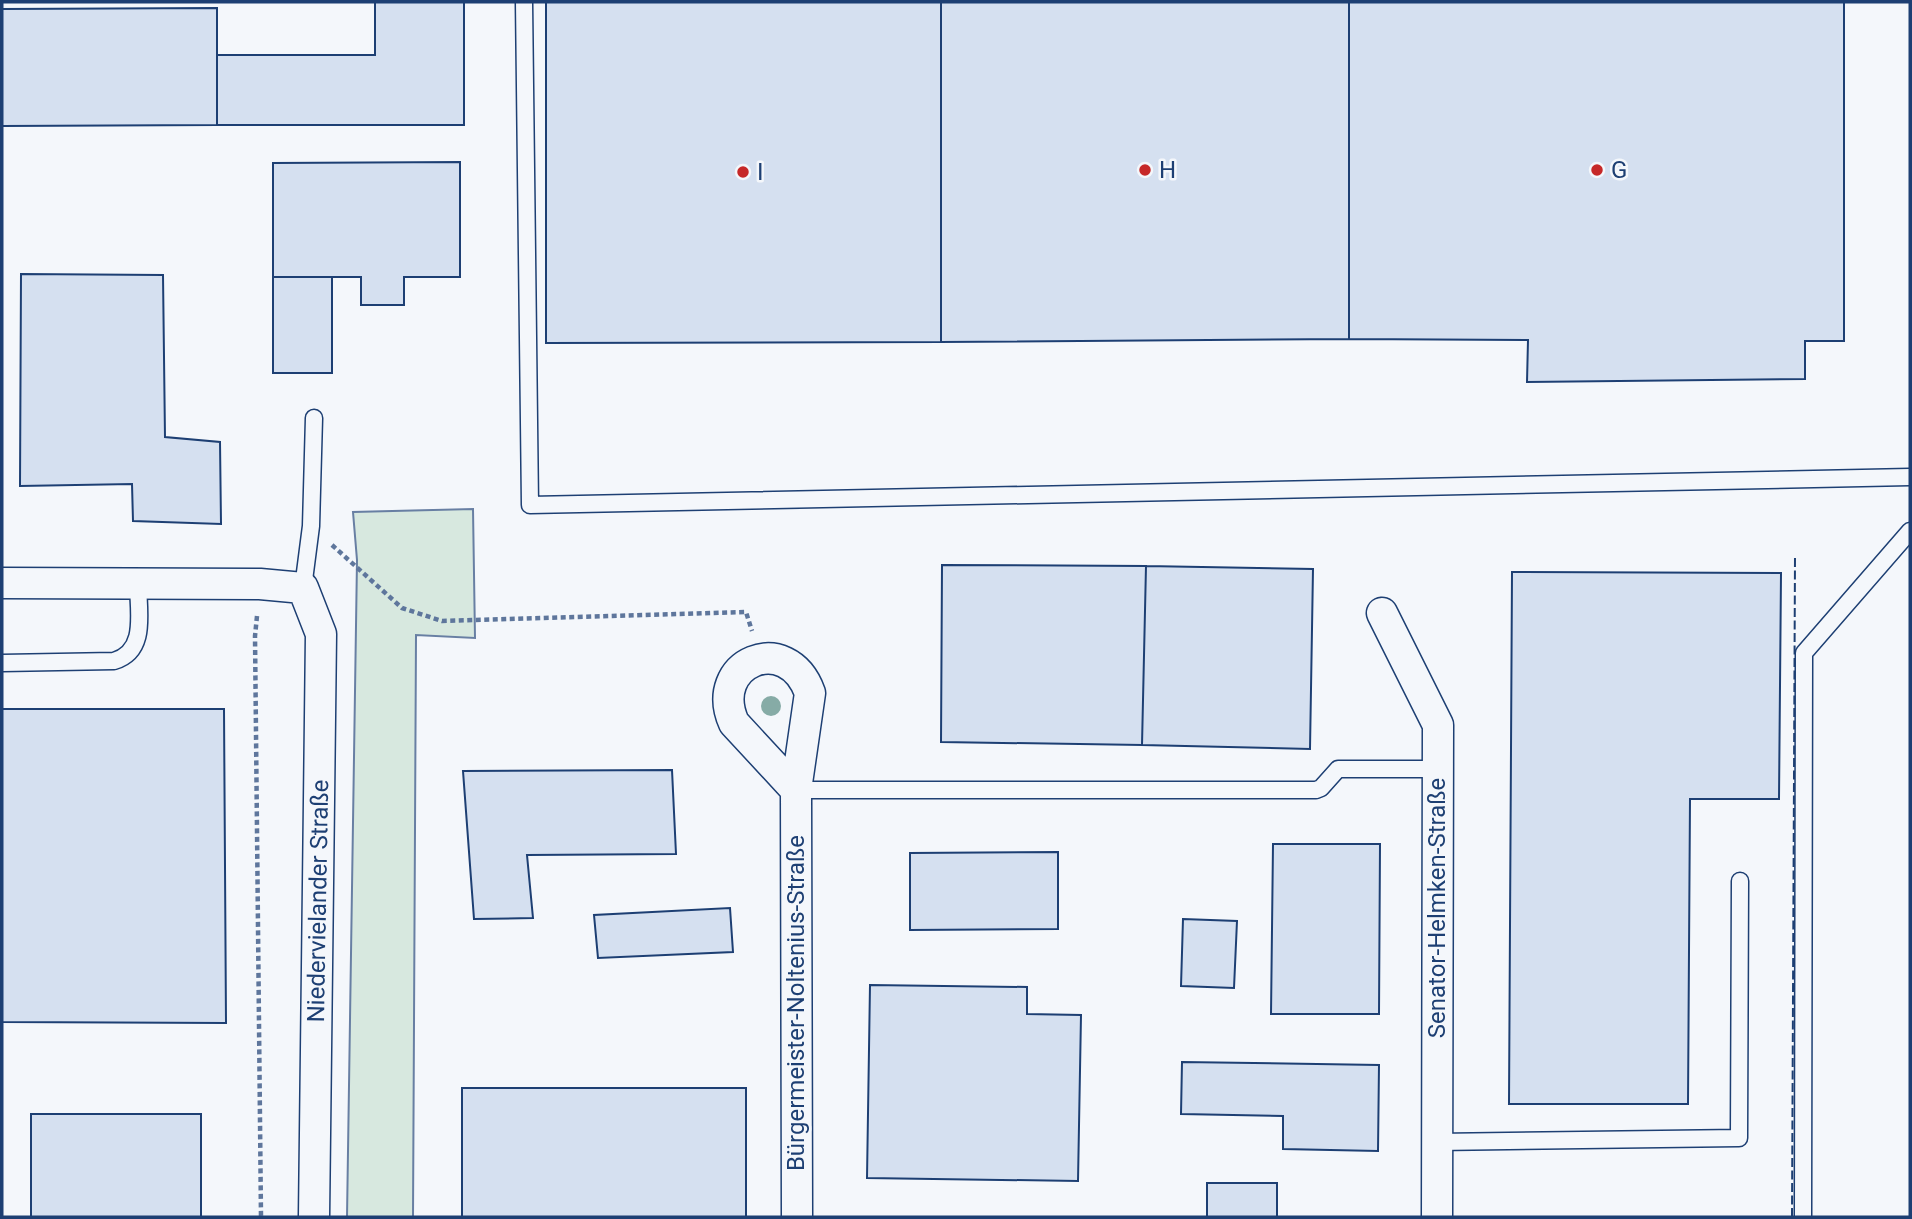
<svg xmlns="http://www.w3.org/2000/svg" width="1912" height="1219" font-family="Roboto,sans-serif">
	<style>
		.green { fill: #d7e8df; stroke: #687fa3; stroke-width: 2 }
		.building { fill: #d5e0f0; stroke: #1d3f73; stroke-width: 2 }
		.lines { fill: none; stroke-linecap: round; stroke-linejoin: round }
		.service-casing { stroke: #1d3f73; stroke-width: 19 }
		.minor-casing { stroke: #1d3f73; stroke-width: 33 }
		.path { stroke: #5e769c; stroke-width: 4.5; stroke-dasharray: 5 3.5; stroke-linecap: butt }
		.service { stroke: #f4f7fb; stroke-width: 16 }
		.minor { stroke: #f4f7fb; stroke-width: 30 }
		.fence { stroke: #1d3f73; stroke-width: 2; stroke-dasharray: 9 3.5; stroke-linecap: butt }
		.tree { fill: #86aba6 }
		.poi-dot { fill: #c62828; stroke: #f4f7fb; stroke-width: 2.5 }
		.labels { text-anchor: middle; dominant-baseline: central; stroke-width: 5; stroke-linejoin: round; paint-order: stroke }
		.poi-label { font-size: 24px; fill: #1d3f73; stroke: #f4f7fb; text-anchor: start }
		.street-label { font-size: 24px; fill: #1d3f73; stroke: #f4f7fb }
	</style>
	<rect width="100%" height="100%" fill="#f4f7fb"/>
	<!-- green -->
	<path class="green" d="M 473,509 L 475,638 L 416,635 L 413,1217 L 347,1217 L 357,560 L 353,512 Z"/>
	<!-- building -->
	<path class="building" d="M 375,2 L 464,2 L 464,125 L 217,125 L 217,55 L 375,55 Z
		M 546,2 L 941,2 L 941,342 L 546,343 Z
		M 941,2 L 1349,2 L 1349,339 L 941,342 Z
		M 1349,2 L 1844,2 L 1844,341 L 1805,341 L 1805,379 L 1527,382 L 1528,340 L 1349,339 Z
		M 217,8 L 217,125 L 2,126 L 2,9 Z
		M 460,162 L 460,277 L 404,277 L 404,305 L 361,305 L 361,277 L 273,277 L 273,163 Z
		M 21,274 L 163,275 L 165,437 L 220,442 L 221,524 L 133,521 L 132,484 L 20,486 Z
		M 273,277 L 332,277 L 332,373 L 273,373 Z
		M 942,565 L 1146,566 L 1142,745 L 941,742 Z
		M 1146,566 L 1313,569 L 1310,749 L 1142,745 Z
		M 1512,572 L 1781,573 L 1779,799 L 1690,799 L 1688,1104 L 1509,1104 Z
		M 2,709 L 224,709 L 226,1023 L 2,1022 Z
		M 672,770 L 676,854 L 527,855 L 533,918 L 474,919 L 463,771 Z
		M 1273,844 L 1380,844 L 1379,1014 L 1271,1014 Z
		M 1058,852 L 1058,929 L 910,930 L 910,853 Z
		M 730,908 L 733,952 L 598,958 L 594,915 Z
		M 1183,919 L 1237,921 L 1234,988 L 1181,986 Z
		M 870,985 L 1027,987 L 1027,1014 L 1081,1015 L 1078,1181 L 867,1178 Z
		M 1182,1062 L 1379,1065 L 1378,1151 L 1283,1149 L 1283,1116 L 1181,1114 Z
		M 462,1088 L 746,1088 L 746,1217 L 462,1217 Z
		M 31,1114 L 201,1114 L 201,1217 L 31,1217 Z
		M 1207,1183 L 1277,1183 L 1277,1217 L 1207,1217 Z"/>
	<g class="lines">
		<!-- service casing -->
		<g class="service-casing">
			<path id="service" d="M 524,2 L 530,505 L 1910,477
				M 303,588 L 311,526 L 314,418
				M 2,663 L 114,661 C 148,651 138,611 138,583
				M 796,790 L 1316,790 L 1321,788 L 1338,769 L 1437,769
				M 1437,1142 L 1739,1138 L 1740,881
				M 1803,1217 L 1804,653 L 1910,531"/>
		</g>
		<!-- minor casing -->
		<g class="minor-casing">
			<path id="minor" d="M 2,583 L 260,584 L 303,588 L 321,634 L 314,1217
				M 1382,613 L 1438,725 L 1437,1217
				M 796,790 L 734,723 C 707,663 787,629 810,693 L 796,790 L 797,1217"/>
		</g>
		<!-- path -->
		<path class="path" d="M 332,545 L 402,608 L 442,621 L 746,612 L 752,631
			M 257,616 L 255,636 L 261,1217"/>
		<!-- service -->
		<use href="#service" class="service"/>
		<!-- minor -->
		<use href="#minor" class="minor"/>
		<!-- fence -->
		<path class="fence" d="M 1792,1217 L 1795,556"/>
	</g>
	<!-- trees -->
	<circle class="tree" cx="771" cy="706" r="10"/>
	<!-- markers -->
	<g class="poi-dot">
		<circle cx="1145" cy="170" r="7"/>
		<circle cx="1597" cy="170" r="7"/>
		<circle cx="743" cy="172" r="7"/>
	</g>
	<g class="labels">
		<!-- poi labels -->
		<g class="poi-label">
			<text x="1159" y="170">H</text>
			<text x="1611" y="170">G</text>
			<text x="757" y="172">I</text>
		</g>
		<!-- street labels -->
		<g class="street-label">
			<text transform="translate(318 901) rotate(-89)">Niedervielander Straße</text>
			<text transform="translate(1437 908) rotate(-90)">Senator-Helmken-Straße</text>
			<text transform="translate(796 1003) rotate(-90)">Bürgermeister-Noltenius-Straße</text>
		</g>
	</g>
	<!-- border -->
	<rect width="1912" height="1219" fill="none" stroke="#1d3f73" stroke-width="7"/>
</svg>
